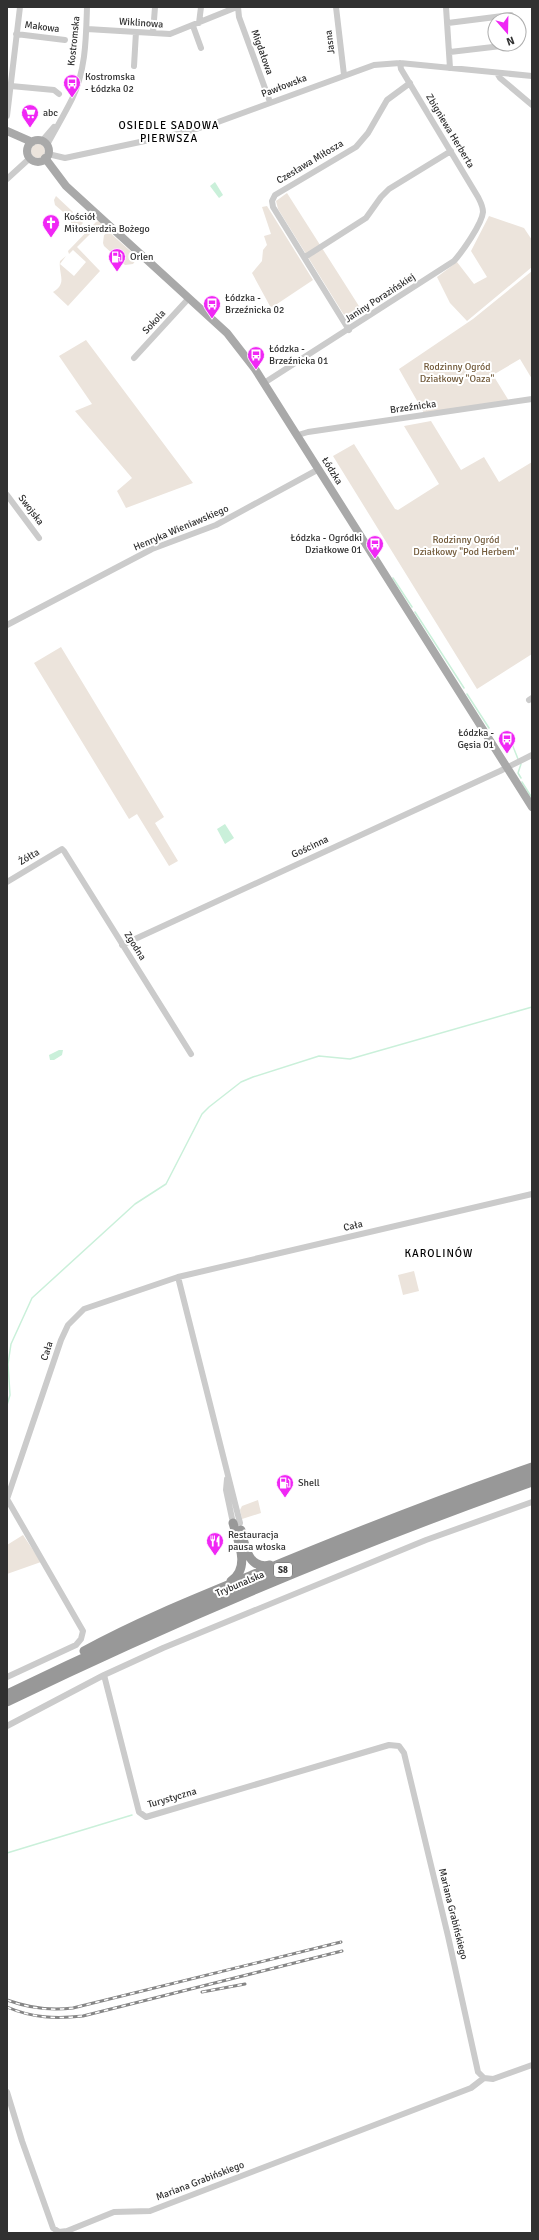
<svg xmlns="http://www.w3.org/2000/svg" width="539" height="2240" font-family="Signika,sans-serif">
	<style>
		.green { fill: #ece4dc }
		.water { fill: #caf0da }
		.lines { fill: none; stroke-linecap: round; stroke-linejoin: round }
		.stream { stroke: #caf0da; stroke-width: 1.5 }
		.minor { stroke: #cbcbcb; stroke-width: 6 }
		.major { stroke: #a9a9a9; stroke-width: 8 }
		.highway { stroke: #989898; stroke-width: 9 }
		.rail-casing { stroke: #868686; stroke-width: 3 }
		.rail { stroke: #fff; stroke-width: 1.5; stroke-dasharray: 4.5; stroke-linecap: butt }
		.labels { text-anchor: middle; dominant-baseline: central; stroke-width: 4; stroke-linejoin: round; paint-order: stroke }
		.shield { fill: #fff; stroke: #6f6f6f; stroke-width: 1 }
		.shield-label { font-size: 9px; font-weight: bold; fill: #313131 }
		.street-label { font-size: 10px; fill: #313131; stroke: #fff }
		.poi-label { font-size: 10px; fill: #313131; stroke: #fff; text-anchor: start }
		.park-label { font-size: 10px; fill: #725a3a; stroke: #fff }
		.neighbourhood-label { font-size: 11px; letter-spacing: 1px; fill: #000; stroke: #fff }
	</style>
	<rect width="100%" height="100%" fill="#fff"/>
	<!-- green -->
	<path class="green" d="M31 151a7 7 0 1 1 14 0a7 7 0 1 1-14 0Z
		M 287,193 L 364,314 L 349,323 L 278,209 L 276,201 Z
		M 56,196 L 73,212 L 69,217 L 55,205 L 54,200 Z
		M 267,206 L 313,280 L 271,308 L 252,273 L 262,261 L 263,250 L 267,245 L 264,236 L 271,234 L 262,207 Z
		M 75,215 L 83,223 L 77,230 L 71,224 L 71,219 Z
		M 489,216 L 524,228 L 532,240 L 532,267 L 467,321 L 450,303 L 437,277 L 457,262 L 474,284 L 487,277 L 471,251 Z
		M 99,221 L 101,224 L 99,231 L 91,233 L 77,247 L 100,271 L 68,306 L 53,292 C 68,283 58,274 60,261 L 66,256 L 60,264 L 74,276 L 86,262 L 73,250 L 69,254 L 68,251 L 96,222 Z
		M 109,232 L 136,256 L 136,260 L 133,264 L 125,265 L 104,246 L 103,243 L 104,235 Z
		M 532,271 L 532,379 L 520,359 L 493,375 L 509,401 L 424,413 L 399,369 L 473,319 Z
		M 86,340 L 193,483 L 126,508 L 117,491 L 132,478 L 75,411 L 92,404 L 59,356 Z
		M 431,421 L 461,470 L 484,457 L 499,482 L 532,462 L 532,654 L 477,689 L 333,456 L 354,444 L 395,509 L 398,510 L 439,484 L 404,426 Z
		M 61,647 L 164,817 L 155,823 L 178,861 L 169,866 L 137,814 L 129,819 L 34,663 Z
		M 414,1271 L 419,1291 L 403,1295 L 398,1275 Z
		M 258,1500 L 261,1513 L 242,1519 L 240,1510 L 242,1506 Z
		M 23,1535 L 41,1562 L 7,1574 L 7,1545 Z"/>
	<!-- water -->
	<path class="water" d="M 215,182 L 223,195 L 219,198 L 210,186 Z
		M 225,824 L 234,838 L 225,844 L 217,829 Z
		M 59,1050 L 63,1050 L 62,1055 L 54,1060 L 50,1060 L 49,1055 Z"/>
	<g class="lines">
		<!-- stream -->
		<path class="stream" d="M 393,578 L 412,607
			M 415,612 L 464,688
			M 467,694 L 489,728
			M 506,742 L 512,744 L 518,759
			M 521,778 L 518,773 L 521,764
			M 522,782 L 532,798
			M 7,1405 L 10,1395 L 8,1364 L 11,1344 L 32,1298 L 135,1204 L 166,1184 L 202,1114 L 209,1107 L 241,1082 L 253,1077 L 319,1056 L 350,1059 L 532,1007
			M 7,1853 L 132,1815"/>
		<!-- minor -->
		<path class="minor" d="M 238,7 L 239,17 L 270,102
			M 336,7 L 344,75
			M 446,7 L 450,68
			M 199,23 L 201,7
			M 448,23 L 511,15 L 514,20
			M 193,26 L 201,48
			M 87,29 L 170,34 L 237,7
			M 153,33 L 155,7
			M 16,34 L 65,40
			M 450,52 L 518,44
			M 134,66 L 136,32
			M 497,73 L 500,78 L 532,105
			M 11,86 L 54,90 L 59,94
			M 7,116 L 20,7
			M 42,141 L 54,127
			M 47,145 C 55,130 64,115 72,99 C 86,70 86,38 87,7
			M 48,154 L 65,158 L 187,132 L 218,122 L 374,65 L 400,63 L 532,76
			M 7,179 L 30,158
			M 305,257 L 366,218 L 381,197 L 389,189 L 451,151
			M 349,330 L 273,207 L 272,201 L 275,195 L 356,147 L 368,133 L 387,100 L 410,83
			M 134,358 L 189,298
			M 264,383 L 454,261 C 462,252 482,224 483,212 C 483,206 480,201 478,197 L 401,69 L 400,63
			M 298,435 L 308,432 L 532,399
			M 7,495 L 39,538
			M 7,625 L 152,549 L 216,525 L 319,469
			M 529,700 L 532,698
			M 7,882 L 62,849 L 64,851 L 191,1054
			M 122,945 L 500,771 L 532,755
			M 178,1277 L 240,1523
			M 227,1479 L 226,1490 L 233,1523
			M 104,1675 L 139,1812 L 146,1817 L 389,1745 L 399,1746 L 404,1753 L 448,1936 L 478,2072 L 484,2078 L 493,2079 L 532,2065
			M 7,1677 L 76,1645 L 81,1639 L 83,1631 L 7,1499 L 61,1340 L 68,1325 L 84,1309 L 178,1277 L 532,1194
			M 7,1726 L 104,1675 L 163,1648 L 426,1540 L 532,1502
			M 7,2092 L 22,2141 L 53,2228 L 59,2232 L 67,2231 L 114,2212 L 150,2211 L 471,2088 L 484,2078"/>
		<!-- major -->
		<path class="major" d="M 7,131 L 32,142
			M27 151a11 11 0 1 1 22 0a11 11 0 1 1-22 0Z
			M 45,158 L 66,186 L 227,333 L 255,369 L 532,807"/>
		<!-- highway -->
		<path class="highway" d="M 241,1530 C 245,1546 248,1570 270,1565
			M 231,1581 C 251,1568 238,1541 233,1523
			M 84,1651 C 137,1622 194,1599 250,1576 C 343,1537 437,1500 532,1467
			M 7,1694 C 178,1611 353,1538 532,1474
			M 7,1702 C 178,1619 353,1546 532,1482"/>
		<!-- rail casing -->
		<g class="rail-casing">
			<path id="rail" d="M 202,1992 L 245,1984
				M 7,2000 C 29,2008 50,2011 73,2008 L 341,1942
				M 7,2007 C 32,2018 56,2019 83,2016 L 342,1951"/>
		</g>
		<!-- rail -->
		<use href="#rail" class="rail"/>
	</g>
	<!-- icons -->
	<defs>
		<g id="bus-pin" transform="scale(0.9)"><path d="M0 17L-7.5 6A9.5 9.5 0 1 1 7.5 6Z" fill="#f027f5" stroke="#fff"/><path d="M-5-6H5V4H4V6H2V4H-2V6H-4V4H-5ZM-3.5-4V0h7V-4ZM-3.5 1.2v1.5H-2V1.2ZM2 1.2v1.5H3.5V1.2Z" fill="#fff"/></g>
		<g id="supermarket-pin" transform="scale(0.9)"><path d="M0 17L-7.5 6A9.5 9.5 0 1 1 7.5 6Z" fill="#f027f5" stroke="#fff"/><path d="M-6-5.5h2.5l.6 2H6L4.5 2H-2.5L-4.4-4H-6ZM-1.5 3.2a1.3 1.3 0 1 0 .1 0ZM3 3.2a1.3 1.3 0 1 0 .1 0Z" fill="#fff"/></g>
		<g id="church-pin" transform="scale(0.9)"><path d="M0 17L-7.5 6A9.5 9.5 0 1 1 7.5 6Z" fill="#f027f5" stroke="#fff"/><path d="M-1.2-6h2.4v3.5h3.3v2.4h-3.3V6h-2.4V-.1h-3.3v-2.4h3.3Z" fill="#fff"/></g>
		<g id="fuel-pin" transform="scale(0.9)"><path d="M0 17L-7.5 6A9.5 9.5 0 1 1 7.5 6Z" fill="#f027f5" stroke="#fff"/><path d="M-5.5-6h7V0h2V4h1.3V-2.5L3-4.5l.8-.8L6-3V5H2.5V1h-1V6h-7ZM-4.2-4.7v3.2H.2V-4.7Z" fill="#fff"/></g>
		<g id="restaurant-pin" transform="scale(0.9)"><path d="M0 17L-7.5 6A9.5 9.5 0 1 1 7.5 6Z" fill="#f027f5" stroke="#fff"/><path d="M-5-6h1v4h1v-4h1v4h1v-4h1v5L-1.5 .5V6h-2V.5L-5-1ZM5-6V6H3V1.5H1.5Q1.5-4 5-6Z" fill="#fff"/></g>
	</defs>
	<g fill-rule="evenodd">
		<use href="#bus-pin" x="72" y="83"/>
		<use href="#supermarket-pin" x="30" y="113"/>
		<use href="#church-pin" x="51" y="223"/>
		<use href="#fuel-pin" x="117" y="257"/>
		<use href="#bus-pin" x="212" y="304"/>
		<use href="#bus-pin" x="256" y="355"/>
		<use href="#bus-pin" x="375" y="544"/>
		<use href="#bus-pin" x="507" y="739"/>
		<use href="#fuel-pin" x="285" y="1483"/>
		<use href="#restaurant-pin" x="215" y="1541"/>
	</g>
	<g class="labels">
		<!-- shield labels -->
		<rect class="shield" x="274" y="1563" width="18" height="14" rx="3"/>
		<g class="shield-label">
			<text x="283" y="1570">S8</text>
		</g>
		<!-- street labels -->
		<g class="street-label">
			<text transform="translate(141 23) rotate(4)">Wiklinowa</text>
			<text transform="translate(42 27) rotate(7)">Makowa</text>
			<text transform="translate(74 41) rotate(-84)">Kostromska</text>
			<text transform="translate(330 42) rotate(-97)">Jasna</text>
			<text transform="translate(262 52) rotate(70)">Migdałowa</text>
			<text transform="translate(284 86) rotate(-21)">Pawłowska</text>
			<text transform="translate(450 131) rotate(59)">Zbigniewa Herberta</text>
			<text transform="translate(310 162) rotate(-31)">Czesława Miłosza</text>
			<text transform="translate(380 298) rotate(-33)">Janiny Porazińskiej</text>
			<text transform="translate(154 322) rotate(-47)">Sokola</text>
			<text transform="translate(413 407) rotate(-8)">Brzeźnicka</text>
			<text transform="translate(332 471) rotate(58)">Łódzka</text>
			<text transform="translate(31 510) rotate(53)">Swojska</text>
			<text transform="translate(181 528) rotate(-23)">Henryka Wieniawskiego</text>
			<text transform="translate(310 847) rotate(-25)">Gościnna</text>
			<text transform="translate(29 857) rotate(-31)">Żółta</text>
			<text transform="translate(135 946) rotate(58)">Zgodna</text>
			<text transform="translate(353 1226) rotate(-13)">Cała</text>
			<text transform="translate(47 1351) rotate(-72)">Cała</text>
			<text transform="translate(240 1584) rotate(-23)">Trybunalska</text>
			<text transform="translate(172 1798) rotate(-16)">Turystyczna</text>
			<text transform="translate(453 1914) rotate(76)">Mariana Grabińskiego</text>
			<text transform="translate(200 2181) rotate(-21)">Mariana Grabińskiego</text>
		</g>
		<!-- poi labels -->
		<g class="poi-label">
			<text x="85" y="77">Kostromska<tspan x="85" dy="12">- Łódzka 02</tspan></text>
			<text x="43" y="113">abc</text>
			<text x="64" y="217">Kościół<tspan x="64" dy="12">Miłosierdzia Bożego</tspan></text>
			<text x="130" y="257">Orlen</text>
			<text x="225" y="298">Łódzka -<tspan x="225" dy="12">Brzeźnicka 02</tspan></text>
			<text x="269" y="349">Łódzka -<tspan x="269" dy="12">Brzeźnicka 01</tspan></text>
			<text x="362" y="538" text-anchor="end">Łódzka - Ogródki<tspan x="362" dy="12">Działkowe 01</tspan></text>
			<text x="494" y="733" text-anchor="end">Łódzka -<tspan x="494" dy="12">Gęsia 01</tspan></text>
			<text x="298" y="1483">Shell</text>
			<text x="228" y="1535">Restauracja<tspan x="228" dy="12">pausa włoska</tspan></text>
		</g>
		<!-- park labels -->
		<g class="park-label">
			<text x="457" y="367">Rodzinny Ogród<tspan x="457" dy="12">Działkowy "Oaza"</tspan></text>
			<text x="466" y="540">Rodzinny Ogród<tspan x="466" dy="12">Działkowy "Pod Herbem"</tspan></text>
		</g>
		<!-- neighbourhood labels -->
		<g class="neighbourhood-label">
			<text x="169" y="125">OSIEDLE SADOWA<tspan x="169" dy="13">PIERWSZA</tspan></text>
			<text x="439" y="1253">KAROLINÓW</text>
		</g>
	</g>
	<!-- border -->
	<rect width="539" height="2240" fill="none" stroke="#313131" stroke-width="16"/>
	<!-- north arrow -->
	<g transform="translate(507 32) rotate(160)"><circle r="19" fill="#ffffff" stroke="#adadad"/>
	<path d="M0-3L7 15L0 10L-7 15Z" fill="#f027f5"/>
	<text y="-6" font-size="11" font-weight="bold" text-anchor="middle" fill="#313131">N</text>
	</g>
</svg>
